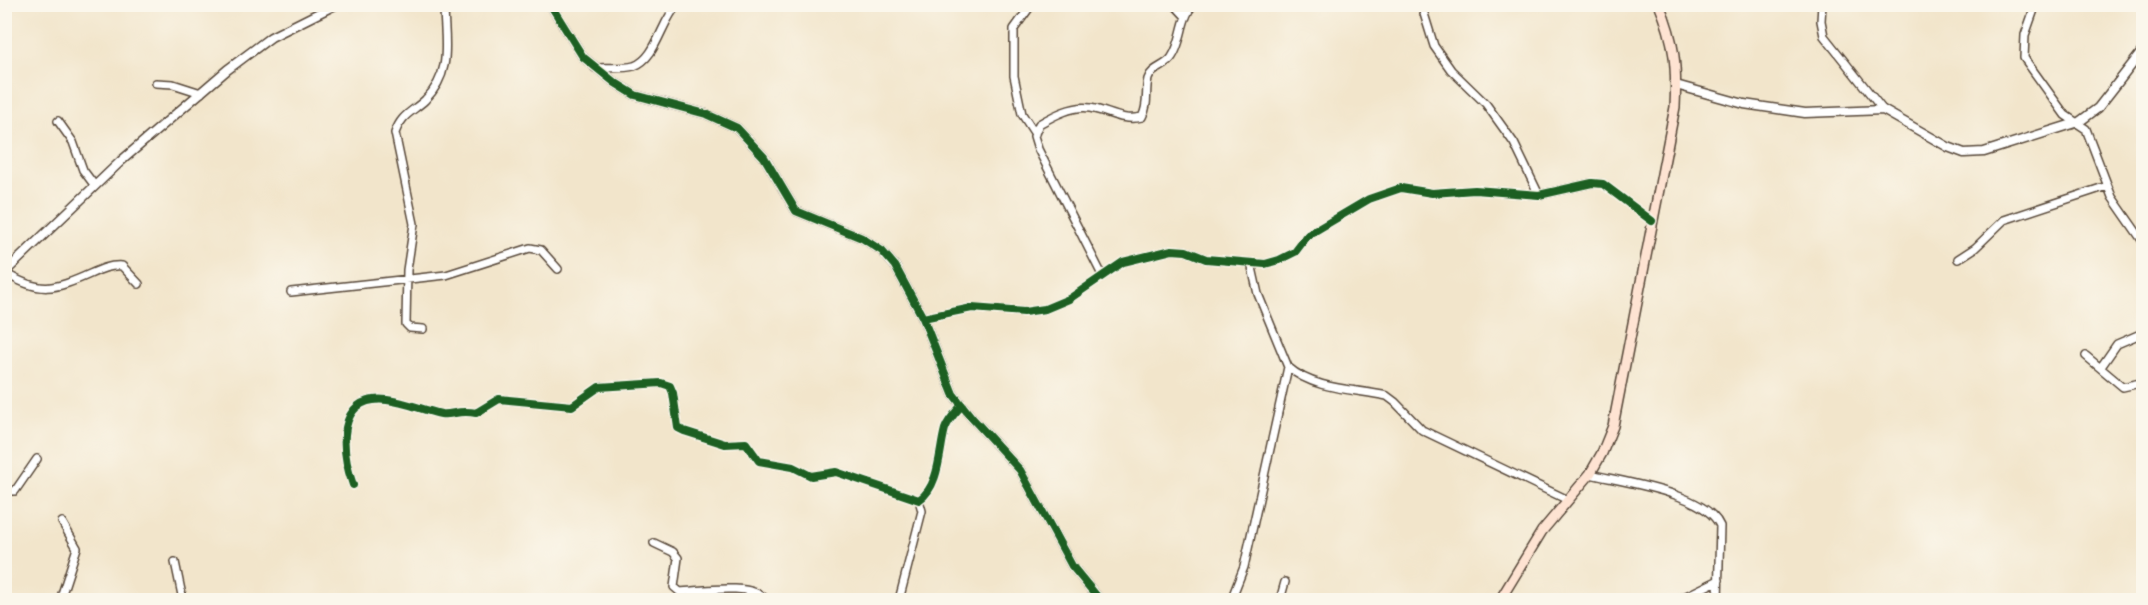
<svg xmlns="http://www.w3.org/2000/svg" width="2148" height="605" font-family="Delius,sans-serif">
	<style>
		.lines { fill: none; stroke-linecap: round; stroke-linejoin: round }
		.minor-casing { stroke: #564638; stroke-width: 10 }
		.tertiary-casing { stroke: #564638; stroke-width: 11 }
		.secondary-casing { stroke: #564638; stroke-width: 12 }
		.minor { stroke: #fff; stroke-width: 7 }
		.tertiary { stroke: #fff; stroke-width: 8 }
		.secondary { stroke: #fee3d2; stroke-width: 9 }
		.cycleway-casing { stroke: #fbf7ec; stroke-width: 11 }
		.cycleway { stroke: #1b5e20; stroke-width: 8 }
	</style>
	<rect width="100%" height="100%" fill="#fbf7ec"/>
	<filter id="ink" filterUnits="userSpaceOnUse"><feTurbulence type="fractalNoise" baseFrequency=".0167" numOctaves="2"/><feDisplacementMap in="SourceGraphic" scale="12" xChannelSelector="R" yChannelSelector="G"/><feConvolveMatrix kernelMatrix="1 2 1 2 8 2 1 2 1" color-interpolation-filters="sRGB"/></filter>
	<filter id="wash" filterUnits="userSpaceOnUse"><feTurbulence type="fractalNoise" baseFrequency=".008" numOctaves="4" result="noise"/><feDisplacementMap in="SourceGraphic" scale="24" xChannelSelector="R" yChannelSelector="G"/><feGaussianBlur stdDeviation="1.35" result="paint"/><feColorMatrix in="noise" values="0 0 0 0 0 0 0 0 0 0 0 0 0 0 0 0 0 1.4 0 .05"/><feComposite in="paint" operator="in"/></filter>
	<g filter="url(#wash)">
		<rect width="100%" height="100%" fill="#f2e5cb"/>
	</g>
	<g filter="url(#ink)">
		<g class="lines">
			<!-- minor casing -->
			<g class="minor-casing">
				<path id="minor" d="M 1032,4 L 1014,29 L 1014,76 L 1022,114 L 1035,134
					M 1174,4 L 1186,17
					M 1421,4 L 1434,46 L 1451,70 L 1486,104 L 1514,143 L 1539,195
					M 1822,4 L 1821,21 L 1824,36 L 1883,110
					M 2036,4 L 2025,35 L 2024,58 L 2065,115 L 2086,129 L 2112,197 L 2144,243
					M 595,68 C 607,67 623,69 634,66 C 657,58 661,21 678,4
					M 156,83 L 173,84 L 201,93
					M 58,121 L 73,142 L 83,170 L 95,186
					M 1958,259 L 1975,248 L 2004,220 L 2107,186
					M 1251,263 L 1258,294 L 1288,367 C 1314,390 1355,389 1387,396 L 1395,402 L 1422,430 L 1568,500
					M 5,273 C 40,294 54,290 90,274 C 101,269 110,265 122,266 L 139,284
					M 1102,275 L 1038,149 L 1034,136 L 1039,124 C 1053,116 1073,105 1090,108 C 1108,111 1123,122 1142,117 C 1149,105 1145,92 1148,79 C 1152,67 1166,67 1172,57 C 1183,41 1180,18 1194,4
					M 291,292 L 446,275 L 530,248 L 541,250 L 558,269
					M 923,318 L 972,308 L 1024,312 L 1045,309 L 1069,299 L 1123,262 L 1172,250 L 1186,251 L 1206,259 L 1265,264 L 1279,260 L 1295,252 L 1308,235 L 1369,199 L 1401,188 L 1432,193 L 1475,190 L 1539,195 L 1592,183 L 1603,184 L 1652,221
					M 423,329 L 410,328 L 406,324 L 407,270 L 414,224 L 395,133 C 401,115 412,112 425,100 C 454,71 444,41 444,4
					M 2086,356 L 2123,387 L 2144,382
					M 2101,367 L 2117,344 L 2138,335 L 2144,337
					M 1590,474 C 1623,482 1706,493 1720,526 L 1718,600
					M 353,485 C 341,451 335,394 387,400 C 406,402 422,410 441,414 C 451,416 459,409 476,413 L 499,399 L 572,406 L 599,387 L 661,383 L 670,386 L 673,393 L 678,428 L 684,431 L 725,444 L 746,443 L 759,461 L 793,467 L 811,476 L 836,472 L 919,500 C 940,486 939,450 945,429 C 948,420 956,412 962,405
					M 4,491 L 15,491 L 37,459
					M 654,543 L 673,552 L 678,558 L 674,587 L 680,592 C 702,591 752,582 766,600
					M 175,562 L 183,600
					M 60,600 L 77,548 L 62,522
					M 899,600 L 922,511 L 919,500
					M 1231,600 L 1244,567 L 1288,367
					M 1280,600 L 1285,582
					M 1678,600 L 1719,580"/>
			</g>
			<!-- tertiary casing -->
			<g class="tertiary-casing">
				<path id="tertiary" d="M 550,4 L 583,57 L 614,82 L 635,95 L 706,114 L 737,128 L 764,157 L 796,211 L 862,238 L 882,251 L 895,266 L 923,318 L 953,394 L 972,418 L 1020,470 L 1072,566 L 1100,600
					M 1676,85 L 1744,104 L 1805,113 L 1883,110 L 1948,147 L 1964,153 L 1984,152 L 2079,122 L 2098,108 L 2144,49
					M 4,273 L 121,161 L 227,70 L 271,37 L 337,4"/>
			</g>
			<!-- secondary casing -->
			<g class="secondary-casing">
				<path id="secondary" d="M 1500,600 L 1542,531 L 1590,474 L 1602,453 L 1613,426 L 1675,107 C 1677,67 1675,42 1659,4"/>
			</g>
			<!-- minor -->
			<use href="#minor" class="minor"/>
			<!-- tertiary -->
			<use href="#tertiary" class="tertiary"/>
			<!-- secondary -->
			<use href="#secondary" class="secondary"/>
			<!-- cycleway casing -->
			<g class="cycleway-casing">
				<path id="cycleway" d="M 550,4 L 583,57 L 614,82 L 635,95 L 706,114 L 737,128 L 764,157 L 796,211 L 862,238 L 882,251 L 895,266 L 923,318 L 953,394 L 972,418 L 1020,470 L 1072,566 L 1100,600
					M 923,318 L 972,308 L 1024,312 L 1045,309 L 1069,299 L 1123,262 L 1172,250 L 1186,251 L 1206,259 L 1265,264 L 1279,260 L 1295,252 L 1308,235 L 1369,199 L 1401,188 L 1432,193 L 1475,190 L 1539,195 L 1592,183 L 1603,184 L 1652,221
					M 353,485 C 341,451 335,394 387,400 C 406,402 422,410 441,414 C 451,416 459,409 476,413 L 499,399 L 572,406 L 599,387 L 661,383 L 670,386 L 673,393 L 678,428 L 684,431 L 725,444 L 746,443 L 759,461 L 793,467 L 811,476 L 836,472 L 919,500 C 940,486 939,450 945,429 C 948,420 956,412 962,405"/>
			</g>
			<!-- cycleway -->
			<use href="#cycleway" class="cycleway"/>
		</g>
	</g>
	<!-- margin -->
	<rect width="2148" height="605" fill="none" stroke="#fbf7ec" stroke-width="24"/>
</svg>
